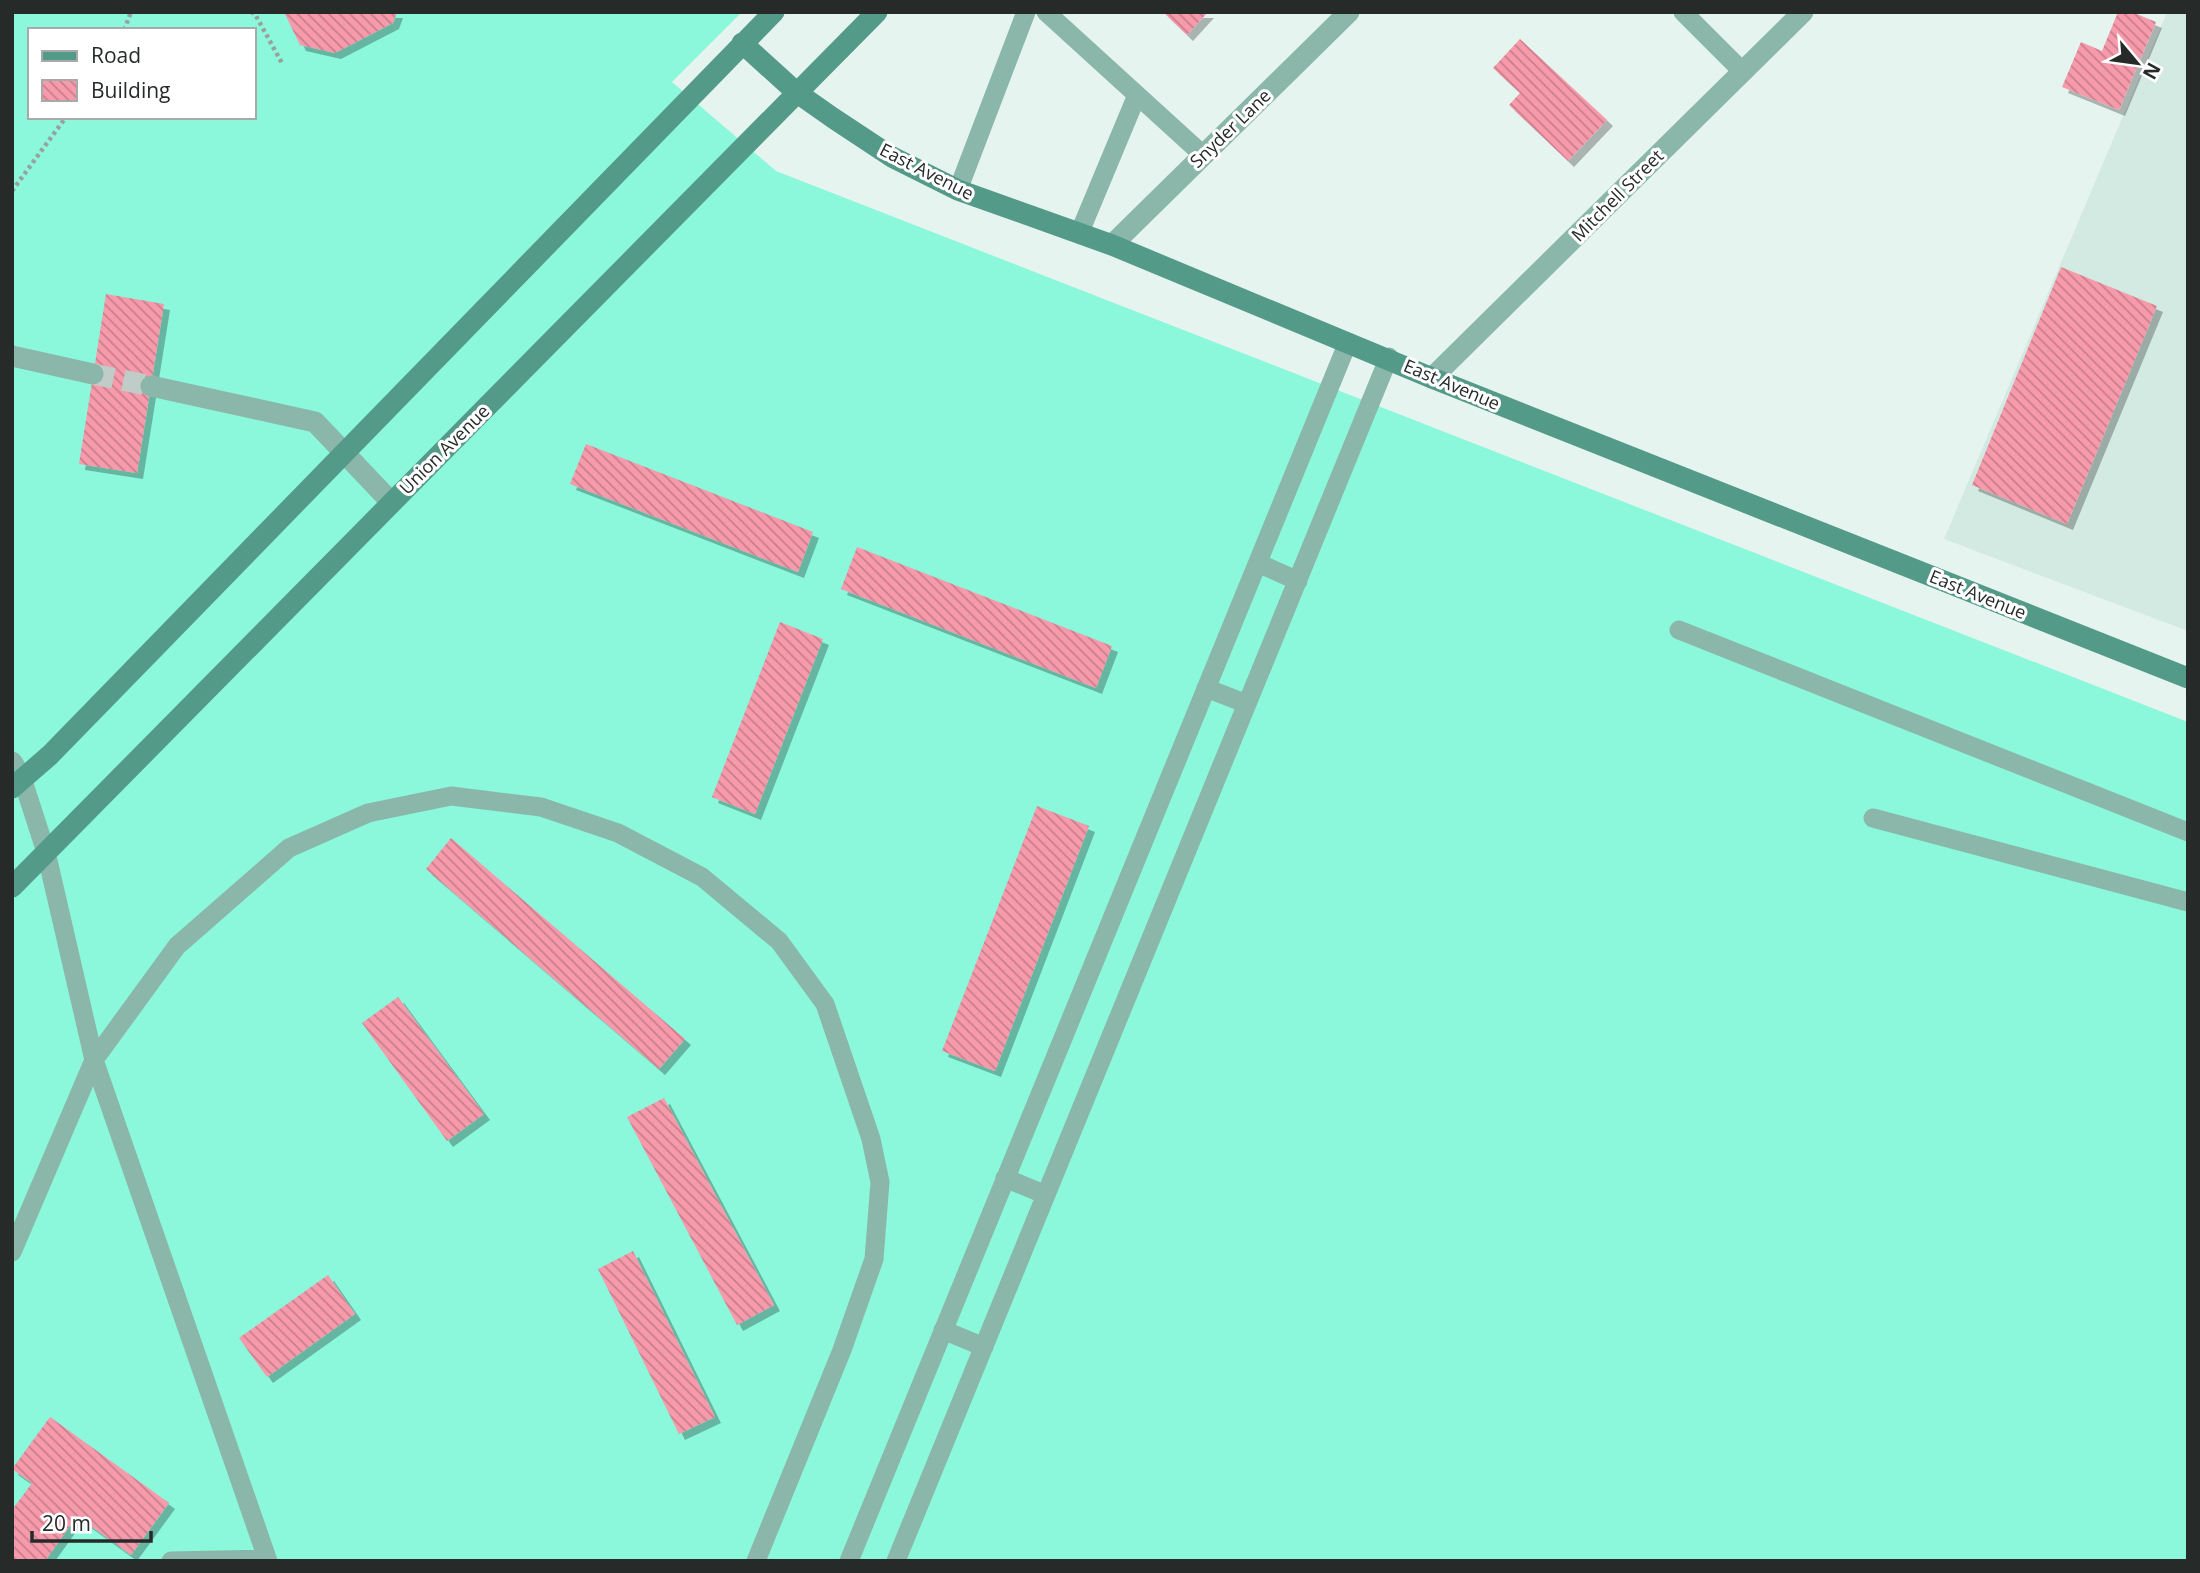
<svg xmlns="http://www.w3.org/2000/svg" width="2200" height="1573" font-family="'Open Sans',sans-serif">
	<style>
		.built { fill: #d3eae3 }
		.pitch { fill: #8bf7db; fill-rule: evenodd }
		.building { fill: url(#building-back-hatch); filter: url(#shadow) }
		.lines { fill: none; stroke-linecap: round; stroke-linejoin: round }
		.street-tunnel { stroke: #c0ccc7; stroke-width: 21; stroke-dasharray: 21 10; stroke-linecap: butt }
		.path { stroke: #97a29e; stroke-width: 4.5; stroke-dasharray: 3.5 3.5; stroke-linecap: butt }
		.lane { stroke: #8ab7aa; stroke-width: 19 }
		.street { stroke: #8ab7aa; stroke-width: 21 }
		.secondary { stroke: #539a88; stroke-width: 21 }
		.labels { text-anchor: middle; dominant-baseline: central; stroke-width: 6; stroke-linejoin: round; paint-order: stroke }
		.street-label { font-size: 18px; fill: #262b29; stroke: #fff }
	</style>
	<defs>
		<pattern id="building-back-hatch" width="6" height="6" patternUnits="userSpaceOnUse" patternTransform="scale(1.75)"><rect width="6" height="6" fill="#f79aab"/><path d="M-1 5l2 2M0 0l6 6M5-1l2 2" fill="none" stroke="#c87e8b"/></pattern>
		<filter id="shadow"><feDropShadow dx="6" dy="6" stdDeviation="0" flood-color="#0004"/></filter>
	</defs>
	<rect width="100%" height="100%" fill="#e6f4ef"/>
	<!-- built -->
	<path class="built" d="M 2167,12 L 2188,12 L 2188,631 L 1944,539 Z"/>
	<!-- pitch -->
	<path class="pitch" d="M 12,12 L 742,12 L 672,82 L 776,171 L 2188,722 L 2188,1561 L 12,1561 ZM 30,30 L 254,30 L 254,117 L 30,117 Z"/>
	<!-- building -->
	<path class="building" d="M 284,12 L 397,12 L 393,23 L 335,53 L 300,45 Z
		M 1163,12 L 1208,12 L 1187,35 Z
		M 2118,12 L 2132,12 L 2156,22 L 2119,110 L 2062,87 L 2081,42 L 2102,51 Z
		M 1520,39 L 1607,120 L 1568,161 L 1509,105 L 1520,93 L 1493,68 Z
		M 2061,267 L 2157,306 L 2067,524 L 1972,485 Z
		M 106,294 L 164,304 L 137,473 L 79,464 Z
		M 586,444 L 813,532 L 798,572 L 570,484 Z
		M 857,547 L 1112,646 L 1096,688 L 841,589 Z
		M 780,622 L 823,639 L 755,814 L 712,797 Z
		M 1037,806 L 1089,826 L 995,1071 L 942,1051 Z
		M 451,838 L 685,1039 L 659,1069 L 426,869 Z
		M 398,997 L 484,1114 L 447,1141 L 362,1023 Z
		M 664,1098 L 774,1305 L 737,1325 L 627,1117 Z
		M 633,1251 L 715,1417 L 679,1434 L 598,1269 Z
		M 328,1275 L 355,1314 L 267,1377 L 239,1338 Z
		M 50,1417 L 169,1503 L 131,1555 L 77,1516 L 45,1561 L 12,1561 L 12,1510 L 32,1483 L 12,1469 Z"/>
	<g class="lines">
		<!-- street-tunnel -->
		<path class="street-tunnel" d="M 93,374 L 151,386"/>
		<!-- path -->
		<path class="path" d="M 251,12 L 255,14 L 283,65
			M 124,30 L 131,12
			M 12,191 L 66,117"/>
		<!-- lane -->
		<path class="lane" d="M 1046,12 L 1203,155
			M 1683,12 L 1742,71
			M 958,190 L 1026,12
			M 1079,234 L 1137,95
			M 1258,563 L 1298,581
			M 1679,630 L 2188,832
			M 1206,688 L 1247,704
			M 22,778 L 46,852 L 94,1060 L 268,1561
			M 1873,818 L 2188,902
			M 1005,1178 L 1046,1195
			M 12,1252 L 94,1060 L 177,946 L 289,848 L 368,813 L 451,796 L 541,807 L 618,833 L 702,877 L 779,941 L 825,1004 L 871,1139 L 880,1182 L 874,1259 L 842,1350 L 756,1561
			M 943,1330 L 984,1347
			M 171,1561 L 267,1559
			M 849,1561 L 1348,342
			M 896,1561 L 1389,357"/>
		<!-- street -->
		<path class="street" d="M 1112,245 L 1349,12
			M 12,356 L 93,374
			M 1432,378 L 1803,12
			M 151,386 L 315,422 L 391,502
			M 12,762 L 22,778"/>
		<!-- secondary -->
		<path class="secondary" d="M 742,43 L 796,92 L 833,118 L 892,157 L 958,190 L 1112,245 L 1432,378 L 2188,678
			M 12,788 L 50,755 L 774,12
			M 12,887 L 877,12"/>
	</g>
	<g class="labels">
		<!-- street labels -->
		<g class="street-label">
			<text transform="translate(1230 128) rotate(-44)">Snyder Lane</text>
			<text transform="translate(927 171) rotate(27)">East Avenue</text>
			<text transform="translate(1617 195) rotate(-45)">Mitchell Street</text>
			<text transform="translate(1452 384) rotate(23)">East Avenue</text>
			<text transform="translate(444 449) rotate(-45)">Union Avenue</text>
			<text transform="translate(1978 594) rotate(22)">East Avenue</text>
		</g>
	</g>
	<!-- border -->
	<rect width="2200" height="1573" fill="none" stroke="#262b29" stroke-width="28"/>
	<!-- legend -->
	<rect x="28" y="28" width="228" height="91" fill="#ffffff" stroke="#a8aaa9" stroke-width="2"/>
	<rect x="42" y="51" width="35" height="10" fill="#539a88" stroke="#a8aaa9" stroke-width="2"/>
	<text x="91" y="63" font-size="21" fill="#262b29">Road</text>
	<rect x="42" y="80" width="35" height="21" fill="url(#building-back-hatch)" stroke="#a8aaa9" stroke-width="2"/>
	<text x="91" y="98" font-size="21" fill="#262b29">Building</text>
	<!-- north arrow -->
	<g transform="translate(2137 63) rotate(119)" stroke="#ffffff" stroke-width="5" paint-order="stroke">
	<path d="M0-5L12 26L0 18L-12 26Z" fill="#262b29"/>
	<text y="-10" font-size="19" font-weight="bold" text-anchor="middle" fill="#262b29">N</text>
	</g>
	<!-- scale -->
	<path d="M32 1531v10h119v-10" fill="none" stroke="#262b29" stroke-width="3.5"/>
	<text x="42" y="1531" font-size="21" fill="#262b29" stroke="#ffffff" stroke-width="5" paint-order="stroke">20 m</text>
</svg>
